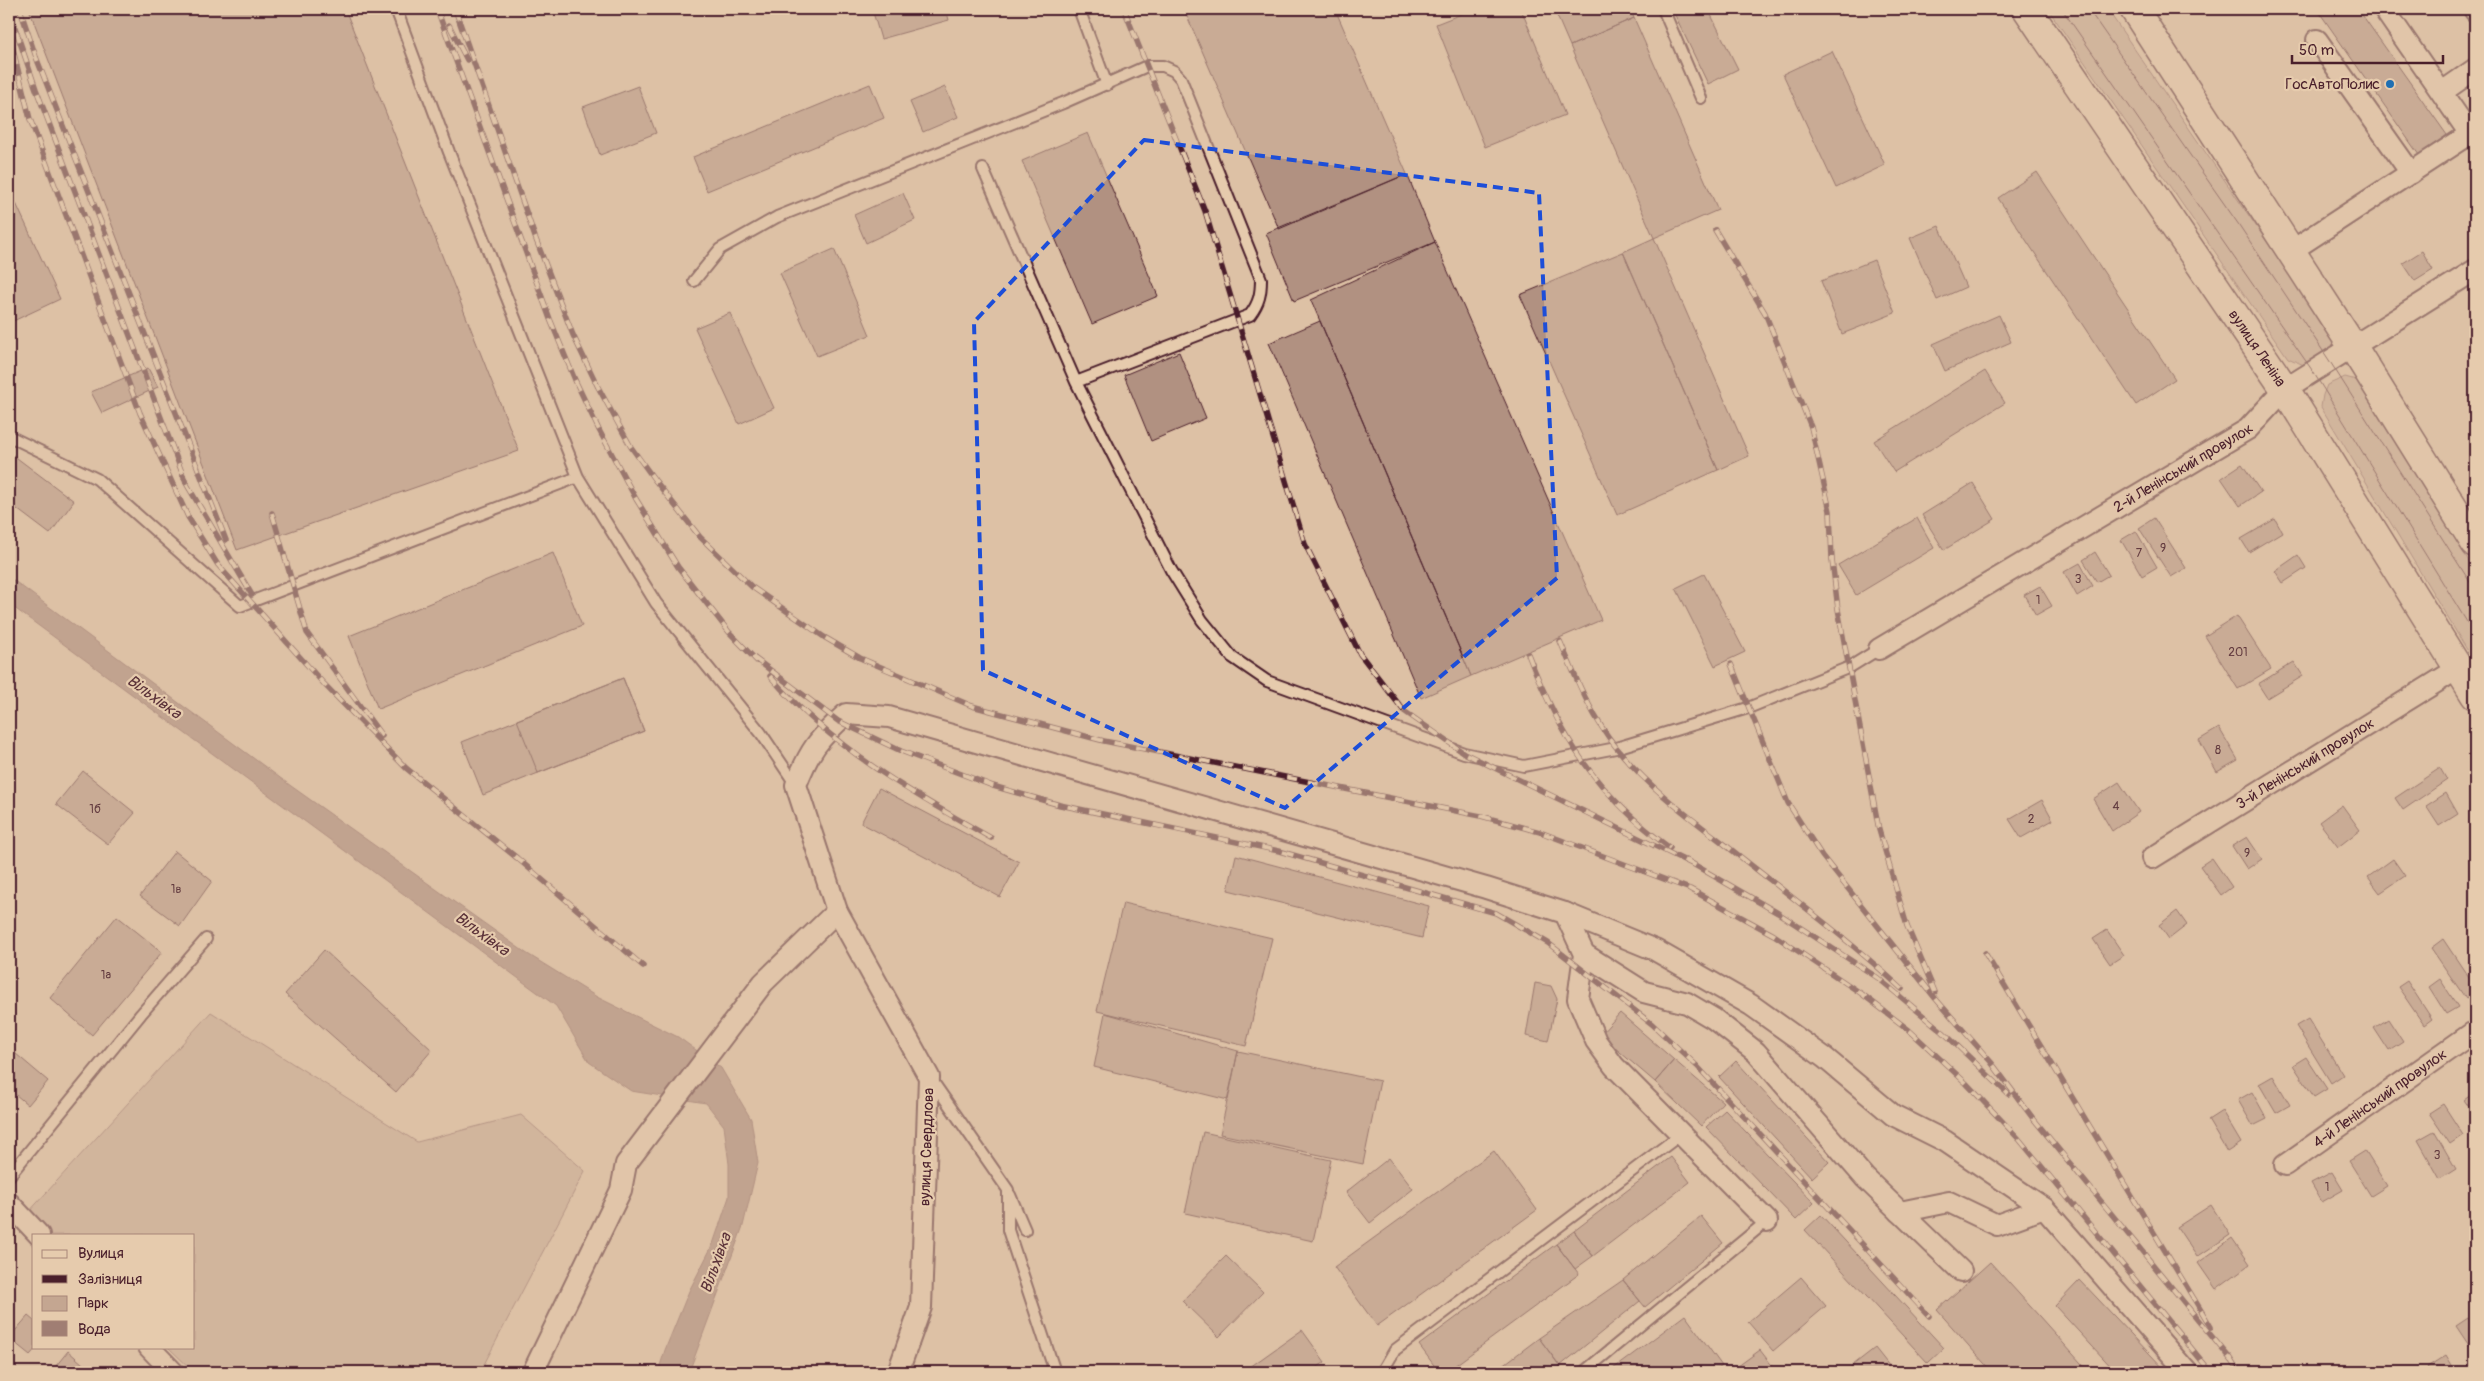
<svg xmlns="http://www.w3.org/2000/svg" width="2484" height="1381" font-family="Pangolin,sans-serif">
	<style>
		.green { fill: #c4a691; stroke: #87625e }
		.water { fill: #a07e73; stroke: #7e5856 }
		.building { fill: #b19181; stroke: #4a1f2b }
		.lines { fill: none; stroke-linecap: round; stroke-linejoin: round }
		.lane-casing { stroke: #4a1f2b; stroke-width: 14 }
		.street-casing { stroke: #4a1f2b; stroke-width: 24 }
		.primary-casing { stroke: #4a1f2b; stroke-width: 31 }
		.lane { stroke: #e6cbad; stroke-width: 10 }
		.street { stroke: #e6cbad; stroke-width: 20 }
		.primary { stroke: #e6cbad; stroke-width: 28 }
		.tram { stroke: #4a1f2b; stroke-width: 1 }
		.rail-casing { stroke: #4a1f2b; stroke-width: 5.5 }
		.rail { stroke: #e6cbad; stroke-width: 4; stroke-dasharray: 11; stroke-linecap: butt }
		.marked { fill: none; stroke: #1d4ed8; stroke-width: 4; stroke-dasharray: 10 6; stroke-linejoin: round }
		.poi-dot { fill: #1f6fb2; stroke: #e6cbad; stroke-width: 2 }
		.labels { text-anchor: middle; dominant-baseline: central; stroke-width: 4.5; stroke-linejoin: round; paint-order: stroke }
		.number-label { font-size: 12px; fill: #643c40 }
		.poi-label { font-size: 15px; fill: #4a1f2b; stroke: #e6cbad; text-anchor: end }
		.street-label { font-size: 15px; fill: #4a1f2b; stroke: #e6cbad }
		.water-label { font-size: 16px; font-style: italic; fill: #5b3239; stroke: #e6cbad }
	</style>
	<rect width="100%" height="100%" fill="#ddc1a5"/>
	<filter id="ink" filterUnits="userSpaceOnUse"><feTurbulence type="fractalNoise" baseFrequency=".02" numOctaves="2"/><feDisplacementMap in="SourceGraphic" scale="10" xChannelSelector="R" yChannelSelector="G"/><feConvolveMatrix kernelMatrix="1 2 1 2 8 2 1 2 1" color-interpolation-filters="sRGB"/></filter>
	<g filter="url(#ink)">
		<!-- green -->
		<path class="green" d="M 2048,9 L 2107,9 L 2324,325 L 2333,340 L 2332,348 L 2306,366 L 2288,358 Z
			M 2345,377 L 2356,380 L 2365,394 L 2475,571 L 2475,663 L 2321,407 L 2323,395 L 2327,385 Z
			M 211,1012 L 417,1142 L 521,1115 L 585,1171 L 480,1372 L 194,1372 L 168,1347 L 194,1347 L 194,1235 L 47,1235 L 26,1215 Z"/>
		<!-- water -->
		<path class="water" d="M 9,577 L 291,786 L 526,953 L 597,997 L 678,1037 L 721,1068 L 751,1119 L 758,1163 L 743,1226 L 689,1372 L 658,1372 L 665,1350 L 689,1291 L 713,1244 L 729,1197 L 729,1164 L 724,1126 L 706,1103 L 631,1091 L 589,1062 L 556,1006 L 9,604 Z"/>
		<!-- building -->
		<path class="building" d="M 29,9 L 345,9 L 519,451 L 237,550 Z
			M 872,9 L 946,9 L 949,20 L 881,39 Z
			M 1184,9 L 1335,9 L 1407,174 L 1279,229 Z
			M 1474,9 L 1521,9 L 1565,115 L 1485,147 L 1436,24 Z
			M 1554,9 L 1630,9 L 1634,18 L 1570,46 Z
			M 1683,9 L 1708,9 L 1738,69 L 1708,84 L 1674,13 Z
			M 2317,9 L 2358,9 L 2447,135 L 2419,155 Z
			M 1634,18 L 1718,210 L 1654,238 L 1570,46 Z
			M 1832,51 L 1885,165 L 1836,188 L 1783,74 Z
			M 870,84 L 884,118 L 707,191 L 693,157 Z
			M 638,86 L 656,133 L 600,155 L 583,107 Z
			M 945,87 L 958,117 L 923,132 L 910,102 Z
			M 1088,133 L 1158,296 L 1092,324 L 1022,161 Z
			M 2037,172 L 2175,379 L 2136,405 L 1998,198 Z
			M 1407,174 L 1435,242 L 1294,301 L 1266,233 Z
			M 9,188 L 60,299 L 9,323 Z
			M 903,193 L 915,220 L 866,243 L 854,215 Z
			M 1939,226 L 1966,287 L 1937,300 L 1910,238 Z
			M 1654,238 L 1749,456 L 1718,470 L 1623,252 Z
			M 1435,242 L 1601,620 L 1471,676 L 1311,300 Z
			M 834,249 L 870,335 L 817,356 L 780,273 Z
			M 2422,251 L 2433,270 L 2415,281 L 2403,263 Z
			M 1623,252 L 1718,470 L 1617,515 L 1520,295 Z
			M 1874,260 L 1895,313 L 1842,334 L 1821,281 Z
			M 730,313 L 774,408 L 739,424 L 695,328 Z
			M 1999,315 L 2011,342 L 1945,371 L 1933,344 Z
			M 1320,321 L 1471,676 L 1421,698 L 1269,343 Z
			M 1179,352 L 1206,418 L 1151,441 L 1124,375 Z
			M 148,368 L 158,387 L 102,413 L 91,392 Z
			M 1985,371 L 2005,403 L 1894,472 L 1874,441 Z
			M 9,452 L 74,501 L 50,534 L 9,503 Z
			M 2242,464 L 2261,492 L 2240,506 L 2221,478 Z
			M 1973,483 L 1995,519 L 1944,550 L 1922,515 Z
			M 1917,518 L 1934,548 L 1856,595 L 1838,565 Z
			M 2154,518 L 2186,568 L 2171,577 L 2139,528 Z
			M 2275,519 L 2282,532 L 2249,552 L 2241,539 Z
			M 2136,531 L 2157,567 L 2142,576 L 2121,540 Z
			M 2095,552 L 2109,575 L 2097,582 L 2083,560 Z
			M 553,553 L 582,626 L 378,709 L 349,636 Z
			M 2298,555 L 2306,568 L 2283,583 L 2275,571 Z
			M 2080,563 L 2093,586 L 2077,596 L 2064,572 Z
			M 1704,574 L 1745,652 L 1715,666 L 1676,588 Z
			M 2040,586 L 2052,606 L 2036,615 L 2024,595 Z
			M 2237,616 L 2271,669 L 2238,689 L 2205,636 Z
			M 2294,662 L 2303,676 L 2267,698 L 2258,684 Z
			M 623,678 L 644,731 L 483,795 L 462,742 Z
			M 623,678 L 644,731 L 538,773 L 517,720 Z
			M 2219,728 L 2238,760 L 2217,772 L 2199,740 Z
			M 2440,768 L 2447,780 L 2403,810 L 2395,798 Z
			M 83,771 L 135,813 L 108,844 L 56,804 Z
			M 2119,782 L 2139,812 L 2112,831 L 2093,799 Z
			M 879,788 L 1019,862 L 1000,897 L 861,823 Z
			M 2446,793 L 2458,814 L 2439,826 L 2426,806 Z
			M 2042,800 L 2053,820 L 2021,838 L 2009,819 Z
			M 2342,805 L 2360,830 L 2338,847 L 2319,822 Z
			M 2247,837 L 2262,859 L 2247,869 L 2232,846 Z
			M 175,851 L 212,881 L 180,926 L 140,896 Z
			M 1236,855 L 1429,906 L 1422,938 L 1228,890 Z
			M 2212,858 L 2232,887 L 2221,895 L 2200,866 Z
			M 2393,859 L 2405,876 L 2380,893 L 2368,877 Z
			M 1123,903 L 1272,938 L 1246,1046 L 1097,1011 Z
			M 2177,911 L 2187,925 L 2169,939 L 2159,925 Z
			M 117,916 L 162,952 L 92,1035 L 50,998 Z
			M 2107,930 L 2124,955 L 2110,964 L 2093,939 Z
			M 2443,939 L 2475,987 L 2475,993 L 2466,999 L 2431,948 Z
			M 324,950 L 432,1050 L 396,1092 L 285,994 Z
			M 2440,979 L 2458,1007 L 2446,1014 L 2429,987 Z
			M 2407,981 L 2432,1019 L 2424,1025 L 2398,987 Z
			M 1535,983 L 1551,986 L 1557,999 L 1548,1041 L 1526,1036 Z
			M 1105,1013 L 1238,1051 L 1228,1100 L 1094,1067 Z
			M 1620,1013 L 1674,1060 L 1655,1082 L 1600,1035 Z
			M 2308,1019 L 2343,1075 L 2331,1083 L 2296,1026 Z
			M 2388,1019 L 2403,1042 L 2389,1051 L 2374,1028 Z
			M 9,1048 L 48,1081 L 28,1105 L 9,1089 Z
			M 1238,1051 L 1380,1081 L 1363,1164 L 1220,1134 Z
			M 2306,1057 L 2327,1089 L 2314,1097 L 2293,1065 Z
			M 1674,1060 L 1723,1102 L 1701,1126 L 1655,1082 Z
			M 1736,1061 L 1829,1162 L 1812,1178 L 1719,1077 Z
			M 2273,1076 L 2290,1105 L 2276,1113 L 2259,1084 Z
			M 2252,1092 L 2267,1119 L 2253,1126 L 2238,1100 Z
			M 2475,1092 L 2475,1115 L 2464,1100 Z
			M 2443,1104 L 2463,1135 L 2450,1144 L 2429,1113 Z
			M 1725,1110 L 1814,1203 L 1796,1220 L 1706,1127 Z
			M 2222,1111 L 2241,1143 L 2227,1152 L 2208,1120 Z
			M 2434,1131 L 2456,1169 L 2440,1179 L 2418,1140 Z
			M 1203,1132 L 1331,1160 L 1313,1241 L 1185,1213 Z
			M 1494,1151 L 1537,1210 L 1377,1326 L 1334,1267 Z
			M 2365,1151 L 2387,1186 L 2371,1196 L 2349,1161 Z
			M 1671,1157 L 1690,1182 L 1593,1256 L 1574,1231 Z
			M 1389,1158 L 1413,1189 L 1370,1223 L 1346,1192 Z
			M 2332,1172 L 2343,1190 L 2322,1202 L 2311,1183 Z
			M 2211,1205 L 2230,1235 L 2197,1257 L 2177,1227 Z
			M 1821,1215 L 1944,1348 L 1928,1363 L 1805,1230 Z
			M 1701,1216 L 1723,1243 L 1645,1307 L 1623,1280 Z
			M 1574,1231 L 1593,1256 L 1575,1269 L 1556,1244 Z
			M 2232,1238 L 2250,1264 L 2216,1289 L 2198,1263 Z
			M 1556,1244 L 1579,1274 L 1446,1372 L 1439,1372 L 1419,1345 Z
			M 1226,1256 L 1263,1292 L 1219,1337 L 1182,1301 Z
			M 1990,1262 L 2039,1316 L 2089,1372 L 1992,1372 L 1937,1310 Z
			M 1801,1277 L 1826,1306 L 1773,1351 L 1748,1322 Z
			M 1623,1280 L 1640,1301 L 1560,1366 L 1539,1338 Z
			M 2080,1280 L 2166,1371 L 2167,1372 L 2116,1372 L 2055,1306 Z
			M 1685,1315 L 1722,1366 L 1714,1372 L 1609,1372 Z
			M 28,1316 L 34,1321 L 34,1347 L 37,1347 L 30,1355 L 9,1338 Z
			M 2468,1318 L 2475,1329 L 2475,1344 L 2470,1347 L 2456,1326 Z
			M 1302,1330 L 1325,1362 L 1311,1372 L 1243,1372 Z
			M 1539,1338 L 1564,1372 L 1494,1372 Z
			M 1875,1348 L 1894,1372 L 1844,1372 Z
			M 1760,1350 L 1777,1372 L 1730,1372 Z
			M 68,1351 L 83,1364 L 76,1372 L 51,1372 Z
			M 2446,1355 L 2456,1372 L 2431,1372 L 2427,1367 Z"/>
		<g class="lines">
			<!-- lane casing -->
			<g class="lane-casing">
				<path id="lane" d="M 396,9 L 449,152 L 578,477
					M 1079,9 L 1107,85
					M 1663,9 L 1701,98
					M 983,169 L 1076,382 L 1171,570 L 1202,620 L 1232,657 L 1267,681 L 1464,753 L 1524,766 L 1616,748 L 1748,708 L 1850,667 L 1879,649
					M 694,281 L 720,249 L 777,217 L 1063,103 L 1147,66 L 1163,66 L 1174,71 L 1181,79 L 1261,279 C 1261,294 1259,303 1250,315 L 1076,382
					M 9,436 L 97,479 L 240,606 L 578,477 L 656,603 L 761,733 L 796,785
					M 931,1079 L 1008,1190 L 1008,1230 L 1055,1372
					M 9,1176 L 141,1014 L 206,939
					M 1010,1195 L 1025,1230
					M 1586,1370 L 1767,1221
					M 1382,1372 L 1395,1350 L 1680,1135"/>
			</g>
			<!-- street casing -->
			<g class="street-casing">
				<g id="street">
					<path d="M 2474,9 L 2475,11"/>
					<path d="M 2317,40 L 2411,173"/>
					<path d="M 2442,92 L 2475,69"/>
					<path d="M 2291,251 L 2470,134 L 2386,12"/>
					<path id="s1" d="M 1879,649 L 2248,429 L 2285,389 L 2475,270"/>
					<path id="s2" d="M 2152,858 L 2459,668"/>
					<path d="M 837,911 L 929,1077 L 921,1307 L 898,1372"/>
					<path d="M 1565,913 L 1655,950 L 1751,1005 L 1825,1058 L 1893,1115 L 1945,1141 L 2044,1208 L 2187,1372"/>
					<path d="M 1584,954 L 1644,992 L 1687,1003 L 1714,1019 L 1756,1052 L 1865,1178 L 1961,1271"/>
					<path id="s3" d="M 2285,1165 L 2475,1031"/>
					<path d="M 9,1203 L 39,1235"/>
					<path d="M 1900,1212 L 1949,1202 L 1997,1225 L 2044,1208"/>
					<path d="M 149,1347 L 173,1372"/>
					<path d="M 533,1372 L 621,1190 L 626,1164 L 763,983 L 837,911 L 796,785 C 809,751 818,739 846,714 L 889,717 L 1486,888 L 1565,913 L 1584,954 L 1578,999 L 1596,1041 L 1614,1066 L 1767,1221"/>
				</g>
			</g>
			<!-- primary casing -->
			<g class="primary-casing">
				<g id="primary">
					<path id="s4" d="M 2027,9 L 2285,389 L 2475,695"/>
					<path d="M 2134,9 L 2353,347 L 2475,543"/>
				</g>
			</g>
			<!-- lane -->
			<use href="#lane" class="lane"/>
			<!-- street -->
			<use href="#street" class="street"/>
			<!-- primary -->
			<use href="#primary" class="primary"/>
			<!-- tram -->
			<path class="tram" d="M 2062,9 L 2312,370 L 2475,635
				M 2088,9 L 2239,225 L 2329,360 L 2475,590"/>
			<!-- rail casing -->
			<g class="rail-casing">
				<path id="rail" d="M 20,9 L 36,57 L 226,540
					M 437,9 L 550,319 L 575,380 L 599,430 L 636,499 L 678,567 L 729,632 L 757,661
					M 455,9 L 535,237 L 573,335 L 598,387 L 631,447 L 654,479 L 700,537 L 752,587 L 824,637 L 860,658 L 972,706 L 1104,741 L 1481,816 L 1540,832 L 1690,889 L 1774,935 L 1862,994 L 1909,1030 L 1966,1083 L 2019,1139 L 2211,1372
					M 1124,9 L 1205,211 L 1305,544 L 1360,654 L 1404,711 L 1464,753 L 1692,864
					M 9,10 L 36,89 L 186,483 L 252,595
					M 449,25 L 467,60
					M 9,33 L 30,119 L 140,413 L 188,517 L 218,565 L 324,684 L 406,768 L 517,858 L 643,966
					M 1715,230 L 1765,313 L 1811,427 L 1830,511 L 1832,560 L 1838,609 L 1879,830 L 1907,926 L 1935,992
					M 272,513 L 307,633 L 382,736
					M 1560,641 C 1576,678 1591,716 1616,747 C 1646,785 1685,814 1723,843 C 1783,891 1845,936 1902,989
					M 1528,654 C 1561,738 1596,794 1670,848
					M 753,657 L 838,721 L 901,751 L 993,786 L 1060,805 L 1279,851 L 1496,913 L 1548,943 L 1652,1024 L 1697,1066 L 1929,1316
					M 1731,664 L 1788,803 L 1822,856 L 1935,998 L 1991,1062 L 2032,1117 L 2232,1361
					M 770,676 C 831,747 911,793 991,838
					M 1686,860 L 1778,913 L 1878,978 L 1943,1032 L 2008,1094
					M 1985,953 L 2211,1327
					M 2230,1357 L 2239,1372"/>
			</g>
			<!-- rail -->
			<use href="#rail" class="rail"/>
		</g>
	</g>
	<!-- marked area -->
	<path d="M0 0H2484V1381H0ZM 1144,140 L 1539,193 L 1557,578 L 1285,808 L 983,670 L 974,322 Z" fill="#ddc1a5" fill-opacity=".55" fill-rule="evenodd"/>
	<path class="marked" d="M 1144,140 L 1539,193 L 1557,578 L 1285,808 L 983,670 L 974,322 Z"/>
	<!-- markers -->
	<circle class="poi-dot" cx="2390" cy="84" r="5"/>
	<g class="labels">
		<!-- number labels -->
		<g class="number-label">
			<text x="2163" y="548">9</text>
			<text x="2139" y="553">7</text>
			<text x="2078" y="579">3</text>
			<text x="2038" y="600">1</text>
			<text x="2238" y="652">201</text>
			<text x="2218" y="750">8</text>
			<text x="2116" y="806">4</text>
			<text x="95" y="809">1б</text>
			<text x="2031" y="819">2</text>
			<text x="2247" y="853">9</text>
			<text x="176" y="889">1в</text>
			<text x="106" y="975">1а</text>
			<text x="2437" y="1155">3</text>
			<text x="2327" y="1187">1</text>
		</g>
		<!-- poi labels -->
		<g class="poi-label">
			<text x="2380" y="84">ГосАвтоПолис</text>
		</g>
		<!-- street labels -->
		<g class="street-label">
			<text stroke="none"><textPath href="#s4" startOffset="410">вулиця Леніна</textPath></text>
			<text stroke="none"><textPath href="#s1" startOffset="354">2-й Ленінський провулок</textPath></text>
			<text stroke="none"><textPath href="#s2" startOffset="180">3-й Ленінський провулок</textPath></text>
			<text stroke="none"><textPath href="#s3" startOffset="116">4-й Ленінський провулок</textPath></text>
			<text transform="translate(927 1147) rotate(-88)">вулиця Свердлова</text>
		</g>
		<!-- water labels -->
		<g class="water-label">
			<text transform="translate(154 697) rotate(36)">Вільхівка</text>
			<text transform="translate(482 934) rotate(36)">Вільхівка</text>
			<text transform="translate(716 1263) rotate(-70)">Вільхівка</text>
		</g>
	</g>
	<!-- margin -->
	<rect width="2484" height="1381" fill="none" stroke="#e6cbad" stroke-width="30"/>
	<rect x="15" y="15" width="2454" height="1351" fill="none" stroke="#4a1f2b" stroke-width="2" filter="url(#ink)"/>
	<!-- legend -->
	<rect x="32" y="1234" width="162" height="115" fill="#e6cbad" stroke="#a88679"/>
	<rect x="42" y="1250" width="25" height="8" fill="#e6cbad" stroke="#a88679"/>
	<text x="78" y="1258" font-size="15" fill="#4a1f2b">Вулиця</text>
	<rect x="42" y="1275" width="25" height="8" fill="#4a1f2b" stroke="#a88679"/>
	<text x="78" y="1284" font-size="15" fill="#4a1f2b">Залізниця</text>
	<rect x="42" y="1296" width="25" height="15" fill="#c4a691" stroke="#a88679"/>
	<text x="78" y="1308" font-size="15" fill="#4a1f2b">Парк</text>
	<rect x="42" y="1321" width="25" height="15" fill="#a07e73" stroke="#a88679"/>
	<text x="78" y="1334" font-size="15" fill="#4a1f2b">Вода</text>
	<!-- scale -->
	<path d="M2292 55v8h151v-8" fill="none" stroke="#4a1f2b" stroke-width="2.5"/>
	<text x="2299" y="55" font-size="15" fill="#4a1f2b" stroke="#e6cbad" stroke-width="4" paint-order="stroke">50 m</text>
</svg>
